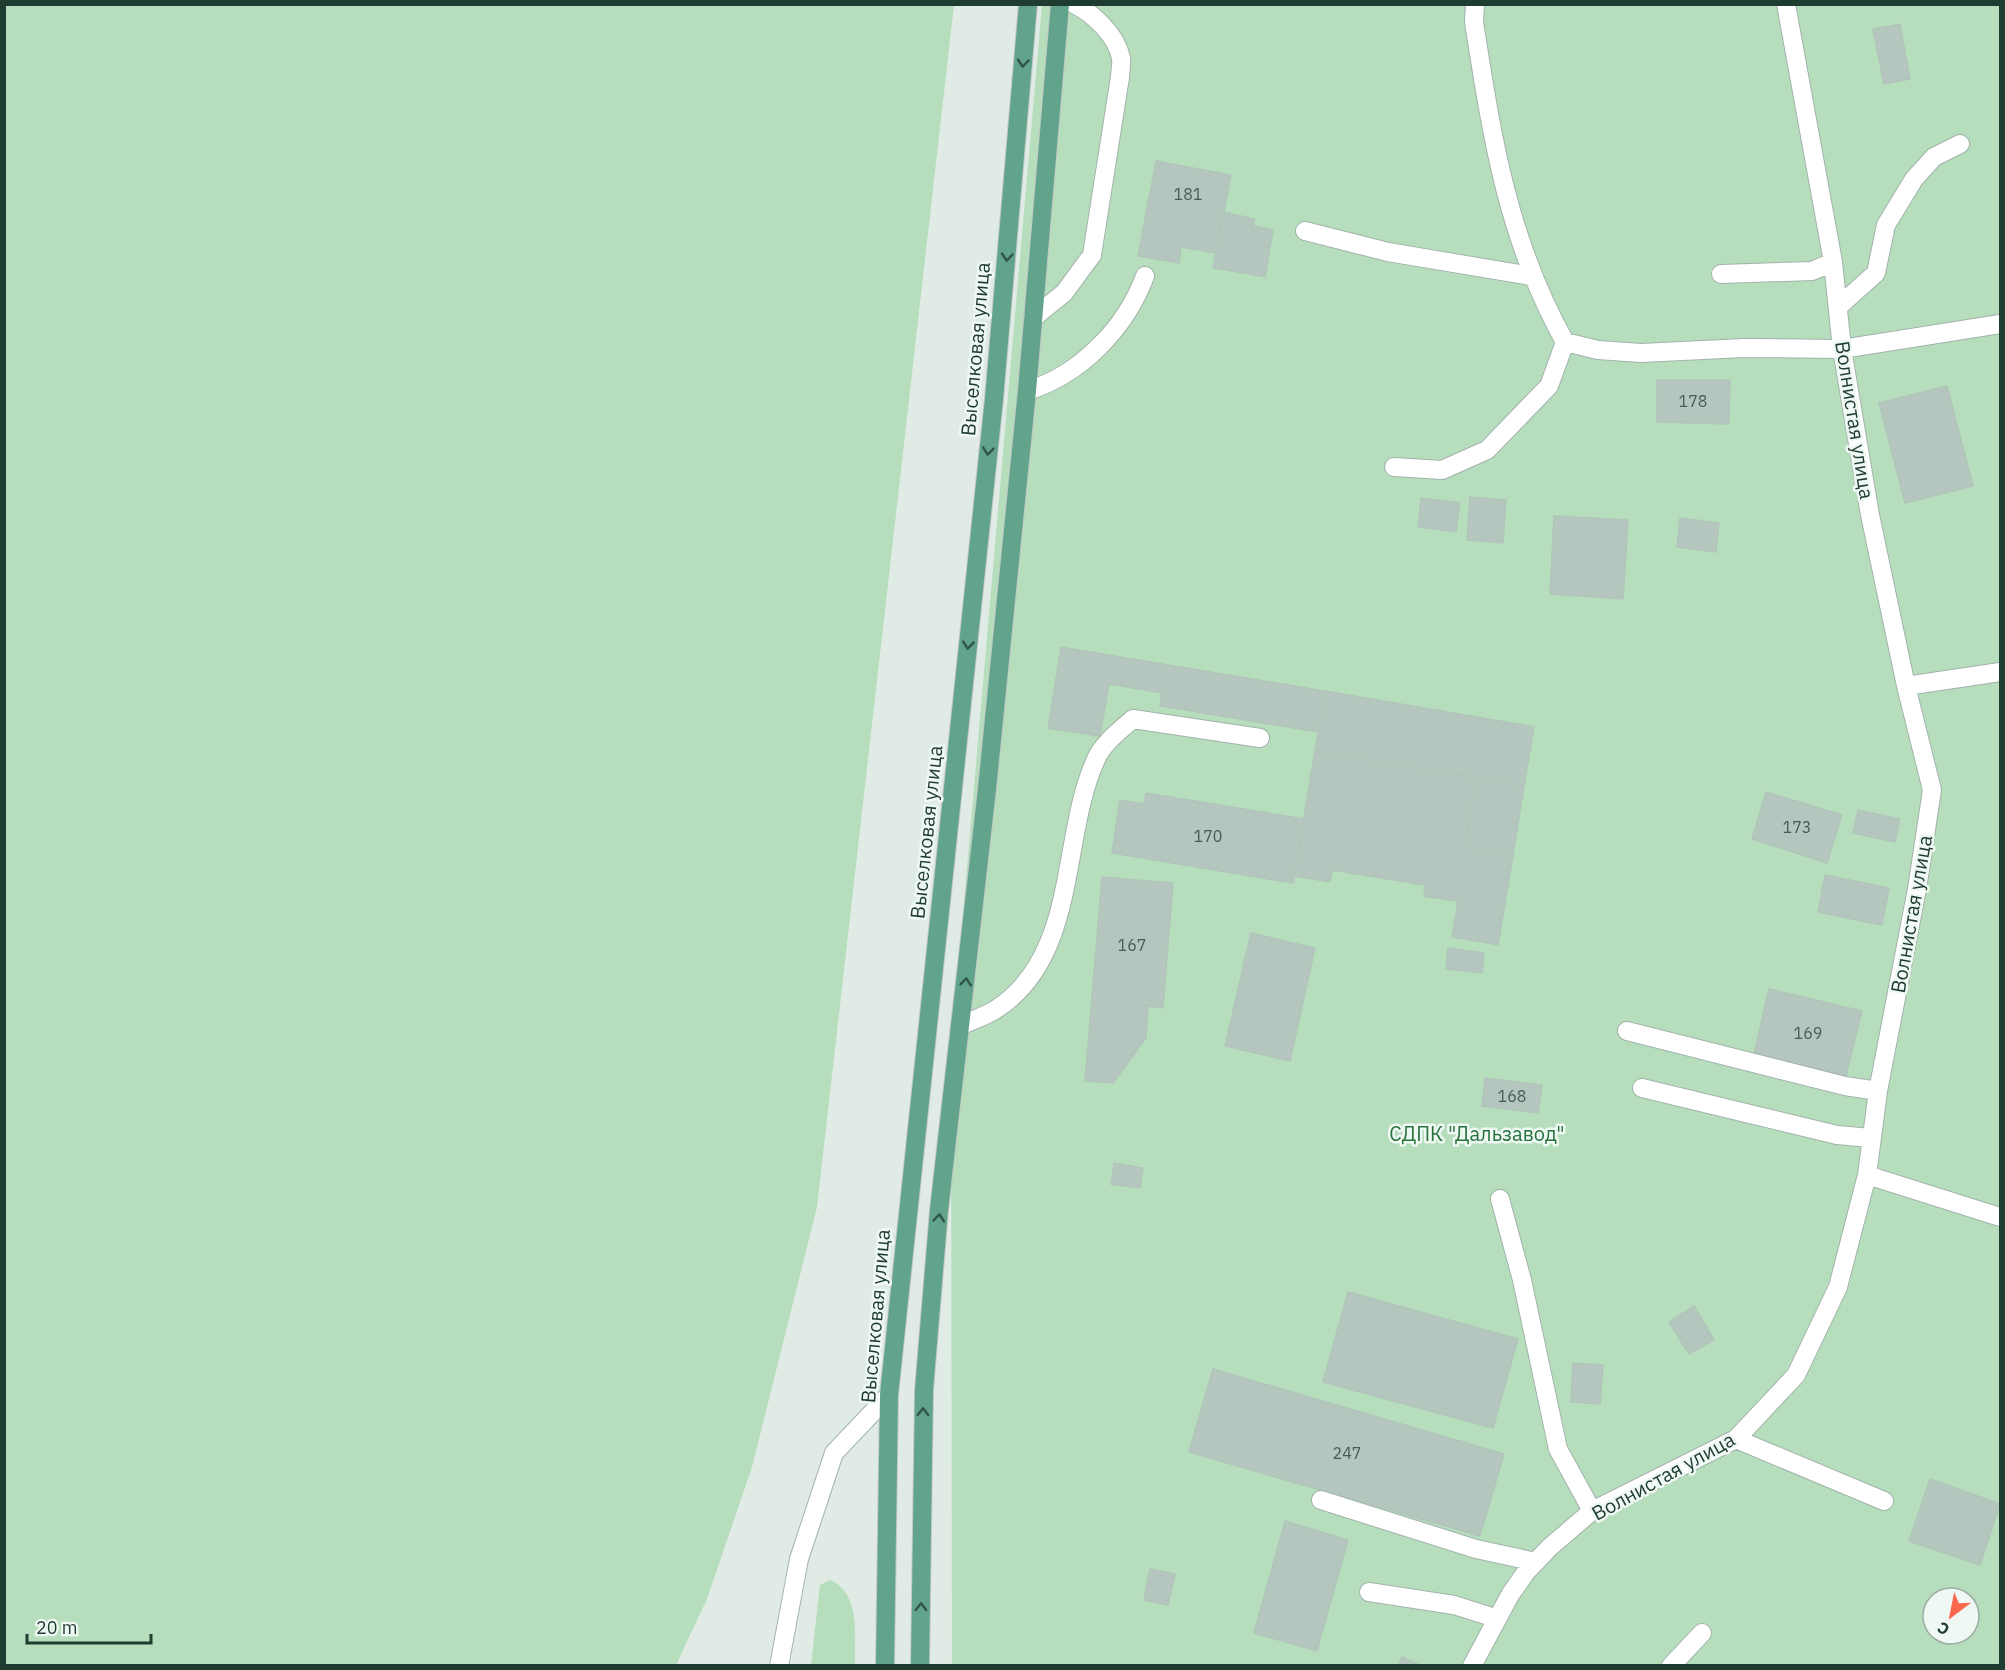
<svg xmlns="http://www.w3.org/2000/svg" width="2005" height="1670" font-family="'IBM Plex Sans',sans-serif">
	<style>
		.green { fill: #b6debd; fill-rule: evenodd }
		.building { fill: #b4c6bd; stroke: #b1c5bb; stroke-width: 1.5 }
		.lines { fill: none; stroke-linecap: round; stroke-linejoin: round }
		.minor-casing { stroke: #a2b3ab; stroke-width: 20 }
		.major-casing { stroke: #c0c8c5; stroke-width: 20 }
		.minor { stroke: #fff; stroke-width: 18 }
		.major { stroke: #61a38b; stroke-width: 18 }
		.oneway { stroke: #305648 }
		.labels { text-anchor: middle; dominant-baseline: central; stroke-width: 5; stroke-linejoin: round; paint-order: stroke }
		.number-label { font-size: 16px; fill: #445e54 }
		.street-label { font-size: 20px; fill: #1f3c31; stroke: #eff8f3 }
		.park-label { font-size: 20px; fill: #28743d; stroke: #eff8f3 }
	</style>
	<rect width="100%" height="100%" fill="#dfebe4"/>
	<!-- green -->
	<path class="green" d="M 5,4 L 954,5 L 817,1207 L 752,1467 L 707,1599 L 676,1665 L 5,1665 Z
		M 1042,5 L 2000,5 L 2000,1665 L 952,1665 L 951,1051 ZM 1933,1598 L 1969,1598 L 1969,1634 L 1933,1634 Z
		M 830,1580 C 862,1594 854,1637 855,1665 L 811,1665 L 820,1585 Z"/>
	<!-- building -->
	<path class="building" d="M 1900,24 L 1910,79 L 1884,84 L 1873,29 Z
		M 1156,161 L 1231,175 L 1216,253 L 1181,247 L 1179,263 L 1138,256 Z
		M 1223,212 L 1255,219 L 1253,226 L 1273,230 L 1265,277 L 1213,268 Z
		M 1657,380 L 1730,380 L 1729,424 L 1657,422 Z
		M 1947,386 L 1973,486 L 1905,503 L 1879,403 Z
		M 1470,497 L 1506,500 L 1503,543 L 1467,540 Z
		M 1421,498 L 1460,503 L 1456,532 L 1418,527 Z
		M 1554,516 L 1628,520 L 1623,599 L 1550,594 Z
		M 1680,518 L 1719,523 L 1716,552 L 1677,547 Z
		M 1061,647 L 1325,691 L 1318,732 L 1160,706 L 1162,693 L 1109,684 L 1100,736 L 1048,728 Z
		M 1325,691 L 1534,727 L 1524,786 L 1315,751 Z
		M 1315,751 L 1476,777 L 1465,847 L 1513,855 L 1498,945 L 1452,937 L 1458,901 L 1424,896 L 1425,885 L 1332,870 L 1330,882 L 1294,876 Z
		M 1476,777 L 1524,786 L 1513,855 L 1465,847 Z
		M 1766,792 L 1842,815 L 1827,863 L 1752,839 Z
		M 1146,793 L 1304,819 L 1293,883 L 1112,853 L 1120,800 L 1144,804 Z
		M 1858,810 L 1900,819 L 1895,842 L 1853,833 Z
		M 1825,875 L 1889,888 L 1882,925 L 1818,912 Z
		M 1102,877 L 1173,883 L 1163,1008 L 1148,1006 L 1146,1038 L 1113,1083 L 1085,1081 Z
		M 1251,933 L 1315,948 L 1290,1061 L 1225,1046 Z
		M 1448,948 L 1484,953 L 1482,973 L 1446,969 Z
		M 1769,989 L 1862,1011 L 1846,1076 L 1754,1054 Z
		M 1485,1078 L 1542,1085 L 1538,1113 L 1482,1106 Z
		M 1114,1163 L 1143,1168 L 1140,1188 L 1111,1184 Z
		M 1348,1292 L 1518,1339 L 1493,1428 L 1323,1382 Z
		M 1694,1306 L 1714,1340 L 1689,1354 L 1669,1322 Z
		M 1573,1363 L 1603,1365 L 1600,1404 L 1571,1402 Z
		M 1213,1369 L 1504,1454 L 1480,1536 L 1189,1452 Z
		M 1930,1479 L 2000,1504 L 1980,1565 L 1909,1541 Z
		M 1285,1521 L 1348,1540 L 1317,1651 L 1254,1633 Z
		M 1150,1569 L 1175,1574 L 1168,1605 L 1144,1600 Z
		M 1402,1657 L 1422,1666 L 1398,1666 Z"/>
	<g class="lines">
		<!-- minor casing -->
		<g class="minor-casing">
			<path id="minor" d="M 1475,4 L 1474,22 C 1492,137 1507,238 1565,342 L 1598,350 L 1641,353 L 1744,348 L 1842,349 L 2000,324
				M 1305,231 L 1388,252 L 1531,276
				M 1721,274 L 1812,271 L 1833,262
				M 1838,307 L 1876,273 L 1886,225 L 1914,179 L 1934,157 L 1960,144
				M 1033,318 L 1064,293 L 1092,255 L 1120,77 C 1120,71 1122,64 1121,58 C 1117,36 1093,13 1074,4
				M 1027,391 C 1080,375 1126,328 1145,276
				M 1394,467 L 1442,470 L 1487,450 L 1549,386 L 1565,342
				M 1906,686 L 2000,672
				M 962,1025 C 973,1020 985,1016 995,1010 C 1081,955 1059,834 1098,755 C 1106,741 1121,729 1133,719 L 1260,738
				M 1627,1031 L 1845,1086 L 1878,1091
				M 1642,1088 L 1837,1135 L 1871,1138
				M 1867,1175 L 2000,1217
				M 1500,1199 L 1522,1280 L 1558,1449 L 1592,1511
				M 1736,1439 L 1884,1501
				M 1321,1500 L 1476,1549 L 1536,1562
				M 1369,1592 L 1454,1605 L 1495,1618
				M 779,1666 L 799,1559 L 834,1453 L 889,1395
				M 1472,1666 L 1510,1595 L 1526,1572 L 1550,1547 L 1592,1511 L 1736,1439 L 1796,1375 L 1838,1287 L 1867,1175 L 1878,1091 L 1917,889 L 1932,790 L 1906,686 L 1870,515 L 1842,349 L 1833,262 L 1786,4
				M 1671,1666 L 1702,1633"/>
		</g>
		<!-- major casing -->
		<g class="major-casing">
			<path id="major" d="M 885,1666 L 889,1395 L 994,399 L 1028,4
				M 920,1666 L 924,1390 L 939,1210 L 987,789 L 1027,391 L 1060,4"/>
		</g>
		<!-- minor -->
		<use href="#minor" class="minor"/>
		<!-- major -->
		<use href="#major" class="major"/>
	</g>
	<!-- one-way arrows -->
	<defs><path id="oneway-chevron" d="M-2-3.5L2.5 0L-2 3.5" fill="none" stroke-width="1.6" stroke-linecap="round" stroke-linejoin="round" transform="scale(1.5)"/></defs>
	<g class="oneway">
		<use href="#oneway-chevron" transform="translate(1023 63) rotate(95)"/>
		<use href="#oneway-chevron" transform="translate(1007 257) rotate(95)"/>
		<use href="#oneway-chevron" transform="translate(988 451) rotate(96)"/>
		<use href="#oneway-chevron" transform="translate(968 645) rotate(96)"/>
		<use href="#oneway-chevron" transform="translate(966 982) rotate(-84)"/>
		<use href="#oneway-chevron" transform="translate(939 1218) rotate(-85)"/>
		<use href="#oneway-chevron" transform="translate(923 1412) rotate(-89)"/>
		<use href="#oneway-chevron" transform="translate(921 1607) rotate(-89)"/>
	</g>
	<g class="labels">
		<!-- number labels -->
		<g class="number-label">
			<text x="1188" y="194">181</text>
			<text x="1693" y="401">178</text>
			<text x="1797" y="827">173</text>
			<text x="1208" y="836">170</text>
			<text x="1132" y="945">167</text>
			<text x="1808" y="1033">169</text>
			<text x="1512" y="1096">168</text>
			<text x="1347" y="1453">247</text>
		</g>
		<!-- street labels -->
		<g class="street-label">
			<text transform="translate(975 349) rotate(-85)">Выселковая улица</text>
			<text transform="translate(1855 420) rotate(81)">Волнистая улица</text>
			<text transform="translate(926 832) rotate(-84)">Выселковая улица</text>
			<text transform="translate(1911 914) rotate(-80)">Волнистая улица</text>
			<text transform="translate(875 1316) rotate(-85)">Выселковая улица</text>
			<text transform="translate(1663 1476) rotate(-29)">Волнистая улица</text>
		</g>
		<!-- park labels -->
		<g class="park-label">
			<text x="1477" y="1133">СДПК "Дальзавод"</text>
		</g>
	</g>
	<!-- border -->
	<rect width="2005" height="1670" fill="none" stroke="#1f3c31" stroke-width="12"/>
	<!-- north arrow -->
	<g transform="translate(1951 1616) rotate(212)"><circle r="28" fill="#eff8f3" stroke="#9cada5" stroke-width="1.5"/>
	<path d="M0-4.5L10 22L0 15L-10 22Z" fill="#f9684f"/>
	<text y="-9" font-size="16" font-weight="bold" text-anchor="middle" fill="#1f3c31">С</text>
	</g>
	<!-- scale -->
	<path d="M27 1634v9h124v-9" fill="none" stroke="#1f3c31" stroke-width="3"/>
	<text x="36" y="1634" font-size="18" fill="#1f3c31" stroke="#eff8f3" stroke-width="4.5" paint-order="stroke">20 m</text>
</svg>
